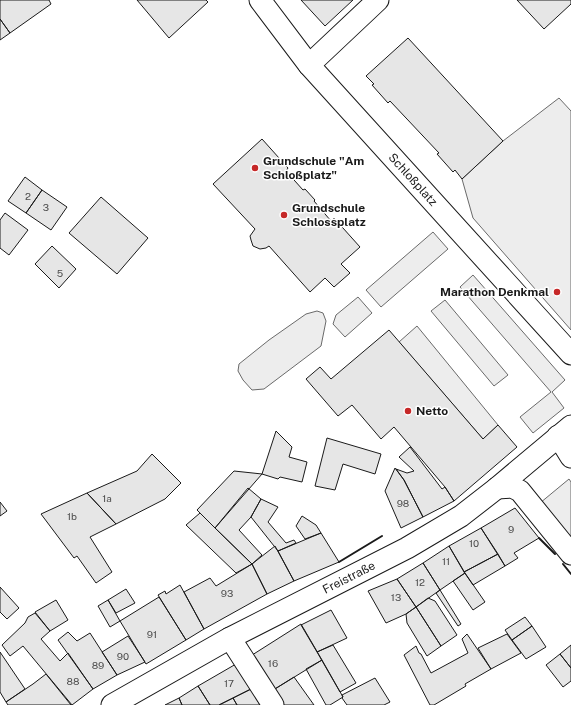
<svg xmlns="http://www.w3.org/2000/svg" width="571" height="705" font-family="'Public Sans',sans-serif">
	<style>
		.built { fill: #ededed; stroke: #6a6a6a }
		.building { fill: #e6e6e6; stroke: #1a1a1a }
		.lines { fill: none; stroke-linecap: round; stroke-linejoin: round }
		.street-casing { stroke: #1a1a1a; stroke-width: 23 }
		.street { stroke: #fff; stroke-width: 21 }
		.wall { stroke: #1a1a1a; stroke-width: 2 }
		.poi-dot { fill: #c62828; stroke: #fff; stroke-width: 1.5 }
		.labels { text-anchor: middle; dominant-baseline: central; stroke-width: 3; stroke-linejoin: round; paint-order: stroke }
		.number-label { font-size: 10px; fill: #4d4d4d }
		.poi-label { font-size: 12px; font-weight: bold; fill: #1a1a1a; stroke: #fff; text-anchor: start }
		.street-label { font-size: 12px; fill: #1a1a1a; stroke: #fff }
	</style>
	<rect width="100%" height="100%" fill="#fff"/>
	<!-- built -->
	<path class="built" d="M 559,98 L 571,111 L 571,330 L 473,218 L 462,179 L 503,141 Z
		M 433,232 L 448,249 L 381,307 L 366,290 Z
		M 473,275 L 565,380 L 552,392 L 564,408 L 533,433 L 520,417 L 551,392 L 460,287 Z
		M 358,297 L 372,313 L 345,337 L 333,324 L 336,315 Z
		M 445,300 L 508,375 L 494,386 L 431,311 Z
		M 317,311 L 323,313 L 326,321 L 321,346 L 264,389 L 252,390 L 243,380 L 238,371 L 239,364 L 269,340 L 306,314 Z
		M 417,326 L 498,425 L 483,439 L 399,342 Z
		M 569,479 L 571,482 L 571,540 L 540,503 Z"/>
	<!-- building -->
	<path class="building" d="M 0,0 L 49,0 L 51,4 L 10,33 L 0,19 Z
		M 137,0 L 206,0 L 208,2 L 169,38 Z
		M 301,0 L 353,0 L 325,26 Z
		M 517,0 L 571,0 L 571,4 L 544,29 Z
		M 0,19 L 10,33 L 0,40 Z
		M 408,38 L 503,141 L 462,179 L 455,170 L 453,172 L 437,154 L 439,153 L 390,101 L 388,103 L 372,85 L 374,84 L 366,76 Z
		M 262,139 L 288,168 L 286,171 L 303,190 L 305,189 L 315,200 L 314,201 L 331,221 L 334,218 L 360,247 L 341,264 L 350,273 L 334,287 L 325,278 L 310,292 L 269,246 L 266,248 L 260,249 L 253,246 L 251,240 L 250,236 L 255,229 L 213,184 Z
		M 25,177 L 42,190 L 26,213 L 8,201 Z
		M 42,190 L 67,207 L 51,230 L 26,213 Z
		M 101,197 L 148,238 L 117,274 L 69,233 Z
		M 5,213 L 28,230 L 9,255 L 0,248 L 0,220 Z
		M 52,246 L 76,269 L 59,288 L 35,264 Z
		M 389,330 L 483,439 L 498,425 L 517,447 L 454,501 L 445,487 L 394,427 L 381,439 L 352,405 L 338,416 L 306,379 L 320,367 L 331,379 Z
		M 276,431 L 292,447 L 289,457 L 307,462 L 302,482 L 280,477 L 278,479 L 262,474 Z
		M 327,438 L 381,454 L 375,474 L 343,464 L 335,490 L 315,486 Z
		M 410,447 L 442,489 L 445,487 L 454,501 L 423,517 L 404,480 L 396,469 L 407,473 L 414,471 L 399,457 Z
		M 152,454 L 181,483 L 165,499 L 116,524 L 87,493 L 137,471 Z
		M 395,468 L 404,480 L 423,517 L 401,528 L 385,491 Z
		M 234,471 L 262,474 L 215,528 L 197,510 Z
		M 248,488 L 261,499 L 251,517 L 239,530 L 262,555 L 252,564 L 215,528 Z
		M 87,493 L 116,524 L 90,537 L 112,572 L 96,583 L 77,556 L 74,558 L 41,514 Z
		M 261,499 L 278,507 L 268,522 L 286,543 L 294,540 L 296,543 L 278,551 L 251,517 Z
		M 0,502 L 7,511 L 0,516 Z
		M 515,508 L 539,538 L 514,553 L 518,558 L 505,566 L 481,528 Z
		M 200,513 L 213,526 L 252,564 L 236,573 L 186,525 Z
		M 302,516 L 316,525 L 321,533 L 305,539 L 296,526 Z
		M 481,528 L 498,554 L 464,572 L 449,546 Z
		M 321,533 L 339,562 L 294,581 L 278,551 Z
		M 275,546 L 294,581 L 267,594 L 252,564 Z
		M 449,546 L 465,573 L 440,590 L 423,563 Z
		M 498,554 L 505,566 L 473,585 L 464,572 Z
		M 423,563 L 440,590 L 416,607 L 397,579 Z
		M 252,564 L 267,594 L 204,629 L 184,592 L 210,578 L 216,586 Z
		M 465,573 L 485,602 L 473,610 L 453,581 Z
		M 397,579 L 416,607 L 406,614 L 386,623 L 368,591 Z
		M 180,585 L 204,629 L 186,640 L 158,595 L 165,591 L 166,594 Z
		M 0,587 L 19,608 L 7,619 L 0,612 Z
		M 126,589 L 135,603 L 116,613 L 108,600 Z
		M 440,590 L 461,624 L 458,626 L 436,593 Z
		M 159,597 L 186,640 L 146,664 L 120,621 Z
		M 428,598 L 435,601 L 457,635 L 441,646 L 416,607 Z
		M 56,600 L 68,620 L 50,631 L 35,612 Z
		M 108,600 L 120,621 L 110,627 L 98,606 Z
		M 416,607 L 441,646 L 427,656 L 407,623 L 406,614 Z
		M 331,610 L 347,638 L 317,652 L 301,625 Z
		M 35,613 L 50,631 L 41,639 L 60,661 L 68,653 L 93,689 L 72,705 L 23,646 L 10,656 L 2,645 L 25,623 L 28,617 Z
		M 525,617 L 532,626 L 512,640 L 505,630 Z
		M 301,624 L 322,660 L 270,692 L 249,657 Z
		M 532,626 L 546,647 L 526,659 L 512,640 Z
		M 68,632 L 77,641 L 90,633 L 117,675 L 93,689 L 58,640 Z
		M 467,634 L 491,669 L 465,684 L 466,686 L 434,705 L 430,705 L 404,655 L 416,646 L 419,653 L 421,654 L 431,673 L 468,653 L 462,639 Z
		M 507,634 L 521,653 L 491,669 L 478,648 Z
		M 128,636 L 145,662 L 117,675 L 102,652 Z
		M 333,645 L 356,683 L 340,692 L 317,652 Z
		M 571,645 L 571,668 L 560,654 Z
		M 0,652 L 25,689 L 6,702 L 0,692 Z
		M 560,654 L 571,668 L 571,681 L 563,687 L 546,665 Z
		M 322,660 L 343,697 L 330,705 L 326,705 L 306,669 Z
		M 236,664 L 251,689 L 219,705 L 210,705 L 198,686 Z
		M 46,674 L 71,705 L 8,705 L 6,702 L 33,684 Z
		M 294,677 L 314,705 L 279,705 L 270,692 Z
		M 375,678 L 390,702 L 384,705 L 347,705 L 342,698 L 343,697 L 342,695 Z
		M 198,686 L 210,705 L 182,705 L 179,698 Z
		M 251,689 L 260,705 L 237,705 L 233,698 Z
		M 179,698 L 182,705 L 165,705 Z
		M 233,698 L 237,705 L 219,705 Z"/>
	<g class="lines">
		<!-- street casing -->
		<g class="street-casing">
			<g id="street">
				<path id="s1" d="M 260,0 L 309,65 L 571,354"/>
				<path d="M 309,65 L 378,0"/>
				<path d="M 558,436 L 571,457"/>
				<path d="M 497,488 L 512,487 L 520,491 L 571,554"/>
				<path d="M 230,638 L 273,705"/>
				<path id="s2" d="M 112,705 L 230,638 L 407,548 L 461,516 L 497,488 L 571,426"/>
			</g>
		</g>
		<!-- street -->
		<use href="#street" class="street"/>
		<!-- wall -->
		<path class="wall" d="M 539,538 L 555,554
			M 339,562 L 382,536
			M 563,564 L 571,574"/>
	</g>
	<!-- markers -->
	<g class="poi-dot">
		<circle cx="255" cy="168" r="4"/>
		<circle cx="284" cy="215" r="4"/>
		<circle cx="557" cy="292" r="4"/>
		<circle cx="408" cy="411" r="4"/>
	</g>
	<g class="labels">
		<!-- number labels -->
		<g class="number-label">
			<text x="28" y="196">2</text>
			<text x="46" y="207">3</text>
			<text x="60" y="273">5</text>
			<text x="107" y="498">1a</text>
			<text x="403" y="503">98</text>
			<text x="72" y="516">1b</text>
			<text x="511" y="529">9</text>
			<text x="474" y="543">10</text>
			<text x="446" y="561">11</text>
			<text x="420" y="582">12</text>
			<text x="227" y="593">93</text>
			<text x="396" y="597">13</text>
			<text x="152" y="634">91</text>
			<text x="123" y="656">90</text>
			<text x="273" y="663">16</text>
			<text x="98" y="665">89</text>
			<text x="73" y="681">88</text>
			<text x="229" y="683">17</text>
		</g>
		<!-- poi labels -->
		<g class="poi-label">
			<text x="263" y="161">Grundschule "Am<tspan x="263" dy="14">Schloßplatz"</tspan></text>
			<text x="292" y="208">Grundschule<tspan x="292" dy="14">Schlossplatz</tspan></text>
			<text x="549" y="292" text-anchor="end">Marathon Denkmal</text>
			<text x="416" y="411">Netto</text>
		</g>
		<!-- street labels -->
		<g class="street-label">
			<text stroke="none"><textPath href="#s1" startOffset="236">Schloßplatz</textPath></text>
			<text stroke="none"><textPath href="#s2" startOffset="269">Freistraße</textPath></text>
		</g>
	</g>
</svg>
